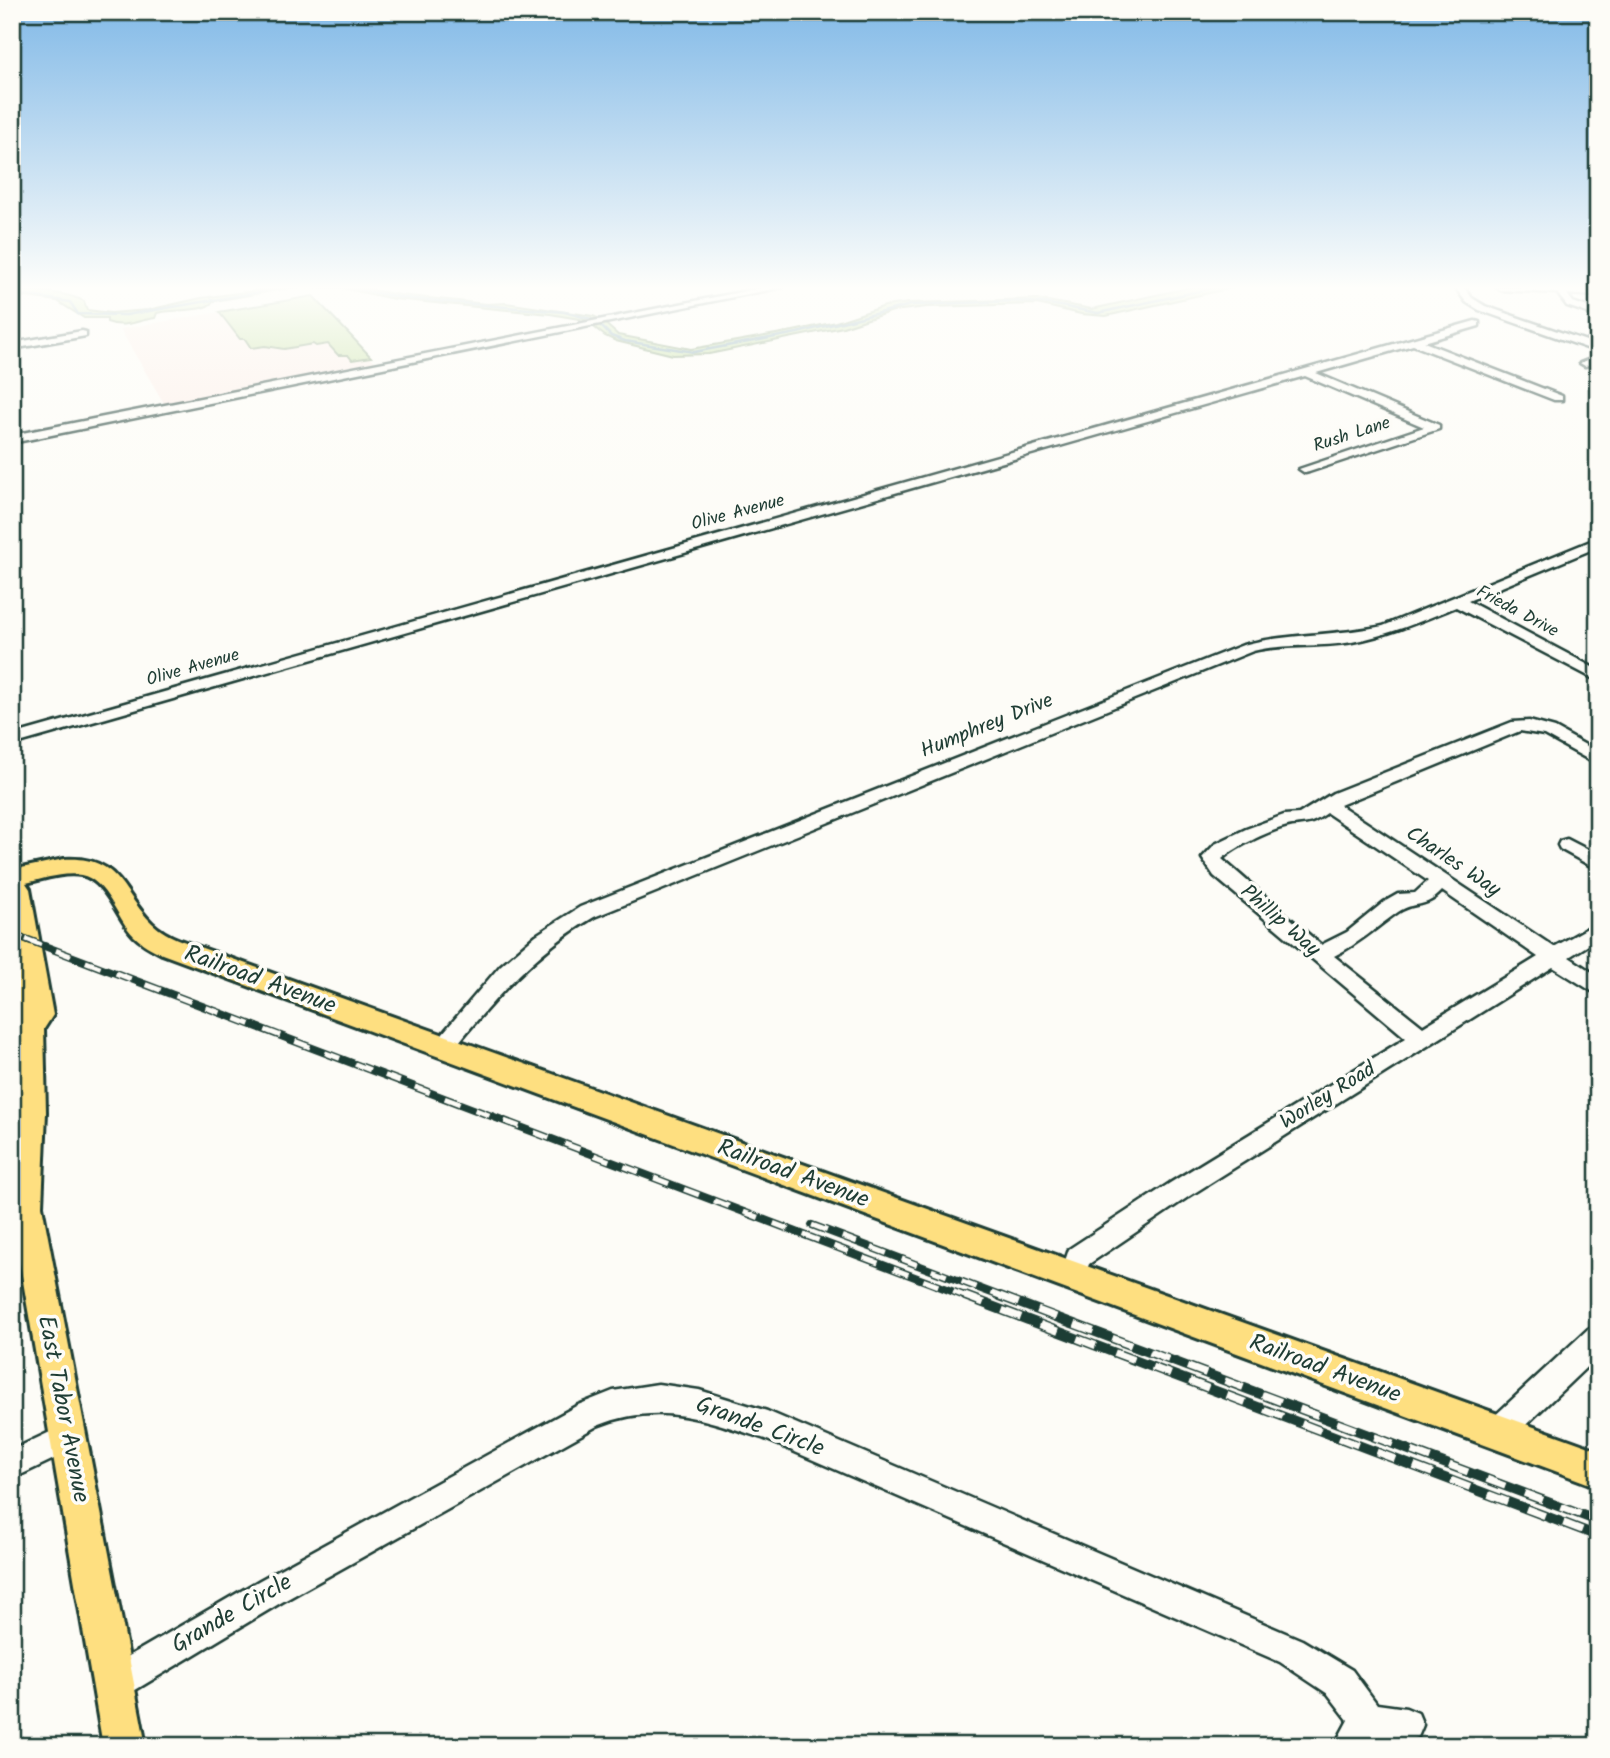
<svg xmlns="http://www.w3.org/2000/svg" width="1610" height="1758" font-family="Kalam,sans-serif">
	<style>
		.built { fill: #fcede7 }
		.green { fill: #bada92; stroke: #6c8c63; stroke-width: 2 }
		.lines { fill: none; stroke-linecap: round; stroke-linejoin: round }
		.stream { stroke: #5e8c9f; stroke-width: 2.5 }
		.minor-casing { stroke: #1f3d34; stroke-width: 5 }
		.major-casing { stroke: #1f3d34; stroke-width: 6 }
		.minor { fill: #fdfcf7; fill-rule: evenodd }
		.major { fill: #fedf80; fill-rule: evenodd }
		.rail-far2-casing { stroke: #1f3d34; stroke-width: 7 }
		.rail-far1-casing { stroke: #1f3d34; stroke-width: 8 }
		.rail-casing { stroke: #1f3d34; stroke-width: 10 }
		.rail-far2 { stroke: #fdfcf7; stroke-width: 4.5; stroke-dasharray: 12; stroke-linecap: butt }
		.rail-far1 { stroke: #fdfcf7; stroke-width: 5; stroke-dasharray: 16; stroke-linecap: butt }
		.rail { stroke: #fdfcf7; stroke-width: 7; stroke-dasharray: 20; stroke-linecap: butt }
		.labels { text-anchor: middle; dominant-baseline: central; stroke-width: 7; stroke-linejoin: round; paint-order: stroke }
		.far-street-label { font-size: 18px; fill: #1f3d34; stroke: #fdfcf7 }
		.street-label { font-size: 21px; fill: #1f3d34; stroke: #fdfcf7 }
		.near-street-label { font-size: 24px; fill: #1f3d34; stroke: #fdfcf7 }
	</style>
	<rect width="100%" height="100%" fill="#fdfcf7"/>
	<filter id="ink" filterUnits="userSpaceOnUse"><feTurbulence type="fractalNoise" baseFrequency=".0143" numOctaves="2"/><feDisplacementMap in="SourceGraphic" scale="14" xChannelSelector="R" yChannelSelector="G"/><feConvolveMatrix kernelMatrix="1 2 1 2 8 2 1 2 1" color-interpolation-filters="sRGB"/></filter>
	<g filter="url(#ink)">
		<!-- built -->
		<path class="built" d="M 313,296 L 377,364 L 165,405 L 120,329 Z"/>
		<!-- green -->
		<path class="green" d="M 12,287 C 36,293 61,290 84,301 L 87,310 L 111,313 L 148,310 L 201,298 L 283,287 L 358,287 L 400,295 L 487,304 L 506,303 L 593,316 L 600,319 L 618,335 L 691,349 L 793,331 L 836,322 L 885,306 L 909,303 L 1037,299 L 1092,309 L 1192,287 L 1236,287 L 1106,316 L 1081,314 L 1037,304 L 927,307 L 893,311 L 843,327 L 709,354 L 673,355 L 616,341 L 605,336 L 585,320 L 550,314 L 394,299 L 342,288 L 290,288 L 214,301 C 203,314 173,308 157,313 L 155,318 C 138,320 125,329 107,322 L 107,318 L 84,318 L 57,301 L 12,295 Z
			M 313,296 L 371,357 L 352,360 L 348,355 L 338,355 L 328,344 L 316,346 L 313,344 L 284,349 L 265,346 L 251,348 L 245,339 L 240,339 L 219,312 Z"/>
		<g class="lines">
			<!-- stream -->
			<path class="stream" d="M 345,287 L 404,298 L 564,312 L 595,320 L 611,336 L 625,341 L 694,352 L 797,333 L 911,305 L 1014,301 L 1044,303 L 1098,313 L 1218,287
				M 12,293 L 70,302 L 78,314 L 126,315 L 289,287"/>
			<!-- minor casing -->
			<g class="minor-casing">
				<path id="minor" d="M 766,287 L 783,287 L 12,443 L 12,435 Z
					M 1455,287 L 1464,287 L 1472,298 L 1485,306 L 1598,345 L 1598,352 L 1479,310 L 1466,302 Z
					M 1496,287 L 1598,290 L 1598,296 L 1567,294 L 1573,302 L 1593,309 L 1595,311 L 1590,314 L 1567,306 L 1557,293 L 1501,290 Z
					M 1475,321 L 1479,322 L 1479,326 L 1424,342 L 1562,396 L 1562,400 L 1554,400 L 1413,345 L 1316,373 L 1439,425 L 1439,429 L 1309,472 L 1305,473 L 1299,469 L 1424,427 L 1305,376 L 12,745 L 12,735 Z
					M 82,331 L 86,332 L 86,336 L 12,349 L 12,343 Z
					M 1598,356 L 1598,362 L 1585,366 L 1580,363 Z
					M 1598,538 L 1598,547 L 1468,601 L 1598,670 L 1598,681 L 1456,607 C 1421,621 1389,635 1352,642 C 1319,648 1286,643 1253,651 L 594,917 C 534,952 493,1000 450,1053 L 442,1056 L 434,1053 L 431,1047 L 500,966 L 536,935 L 580,907 L 1243,645 C 1289,633 1336,636 1383,626 Z
					M 1529,721 L 1555,728 L 1598,752 L 1598,765 L 1544,735 L 1520,731 L 1340,805 L 1554,947 L 1598,922 L 1598,939 L 1569,957 L 1598,976 L 1598,995 L 1553,967 L 1188,1197 L 1089,1264 L 1082,1284 L 1073,1288 L 1064,1284 L 1060,1276 L 1069,1249 L 1170,1183 L 1406,1038 L 1214,876 L 1202,858 L 1215,844 L 1246,829 L 1284,815 L 1299,814 L 1333,793 L 1512,722 ZM 1327,813 L 1428,881 L 1415,893 L 1398,894 L 1384,902 L 1347,932 L 1321,945 L 1222,859 C 1235,847 1274,828 1292,825 C 1310,823 1311,824 1327,813 ZM 1442,891 L 1538,957 L 1423,1027 L 1334,956 C 1360,943 1375,928 1398,912 C 1414,901 1426,909 1442,891 Z
					M 1567,839 L 1598,855 L 1598,870 L 1560,849 L 1558,845 L 1560,841 Z
					M 1598,1325 L 1598,1356 L 1508,1442 L 1498,1446 L 1488,1442 L 1484,1432 L 1488,1422 L 1588,1329 Z
					M 658,1384 L 699,1390 L 767,1411 L 1302,1640 L 1352,1670 L 1377,1704 L 1406,1708 L 1418,1713 L 1423,1725 L 1418,1737 L 1406,1742 L 1376,1737 L 1370,1746 L 1334,1746 L 1348,1720 L 1328,1694 L 1280,1662 L 765,1439 C 704,1419 659,1401 597,1426 L 282,1602 L 127,1695 L 115,1699 L 103,1695 L 99,1683 L 103,1671 L 260,1580 L 578,1405 L 613,1391 Z
					M 67,1424 L 77,1428 L 81,1438 L 77,1448 L 12,1479 L 12,1450 Z"/>
			</g>
			<!-- major casing -->
			<g class="major-casing">
				<path id="major" d="M 64,859 C 120,856 120,891 152,923 C 160,931 170,936 180,940 L 1598,1450 L 1598,1487 L 162,954 C 152,949 142,944 134,936 C 117,919 107,880 81,875 C 63,872 43,879 26,883 L 30,889 L 53,1015 L 44,1029 L 46,1112 L 42,1206 L 146,1746 L 103,1746 L 12,1217 L 16,1032 L 12,1028 L 12,949 L 15,949 L 12,931 L 12,870 Z"/>
			</g>
			<!-- minor -->
			<use href="#minor" class="minor"/>
			<!-- major -->
			<use href="#major" class="major"/>
			<!-- rail-far2 casing -->
			<g class="rail-far2-casing">
				<path id="rail-far2" d="M 12,934 L 30,941"/>
			</g>
			<!-- rail-far1 casing -->
			<g class="rail-far1-casing">
				<path id="rail-far1" d="M 26,939 L 970,1298
					M 812,1225 L 1005,1298"/>
			</g>
			<!-- rail casing -->
			<g class="rail-casing">
				<path id="rail" d="M 965,1296 L 1598,1536
					M 1000,1296 L 1598,1521"/>
			</g>
			<!-- rail-far2 -->
			<use href="#rail-far2" class="rail-far2"/>
			<!-- rail-far1 -->
			<use href="#rail-far1" class="rail-far1"/>
			<!-- rail -->
			<use href="#rail" class="rail"/>
		</g>
	</g>
	<!-- sky -->
	<linearGradient id="sky" x2="0" y2="1"><stop stop-color="#81b9e7"/><stop offset="0.54" stop-color="#fefefb"/><stop offset="1" stop-color="#fefefb" stop-opacity="0"/></linearGradient>
	<rect width="1610" height="533" fill="url(#sky)"/>
	<g class="labels">
		<!-- far-street labels -->
		<g class="far-street-label">
			<text transform="translate(1352 435) rotate(-18)">Rush Lane</text>
			<text transform="translate(738 513) rotate(-15)">Olive Avenue</text>
			<text transform="translate(1517 612) rotate(28)">Frieda Drive</text>
			<text transform="translate(193 668) rotate(-16)">Olive Avenue</text>
		</g>
		<!-- street labels -->
		<g class="street-label">
			<text transform="translate(987 726) rotate(-22)">Humphrey Drive</text>
			<text transform="translate(1453 862) rotate(34)">Charles Way</text>
			<text transform="translate(1280 921) rotate(41)">Phillip Way</text>
			<text transform="translate(1328 1096) rotate(-32)">Worley Road</text>
		</g>
		<!-- near-street labels -->
		<g class="near-street-label">
			<text transform="translate(260 980) rotate(20)">Railroad Avenue</text>
			<text transform="translate(793 1174) rotate(20)">Railroad Avenue</text>
			<text transform="translate(1325 1369) rotate(20)">Railroad Avenue</text>
			<text transform="translate(63 1409) rotate(79)">East Tabor Avenue</text>
			<text transform="translate(760 1427) rotate(20)">Grande Circle</text>
			<text transform="translate(232 1614) rotate(-30)">Grande Circle</text>
		</g>
	</g>
	<!-- margin -->
	<rect width="1610" height="1758" fill="none" stroke="#fdfcf7" stroke-width="42"/>
	<rect x="21" y="21" width="1568" height="1716" fill="none" stroke="#1f3d34" stroke-width="2.5" filter="url(#ink)"/>
</svg>
